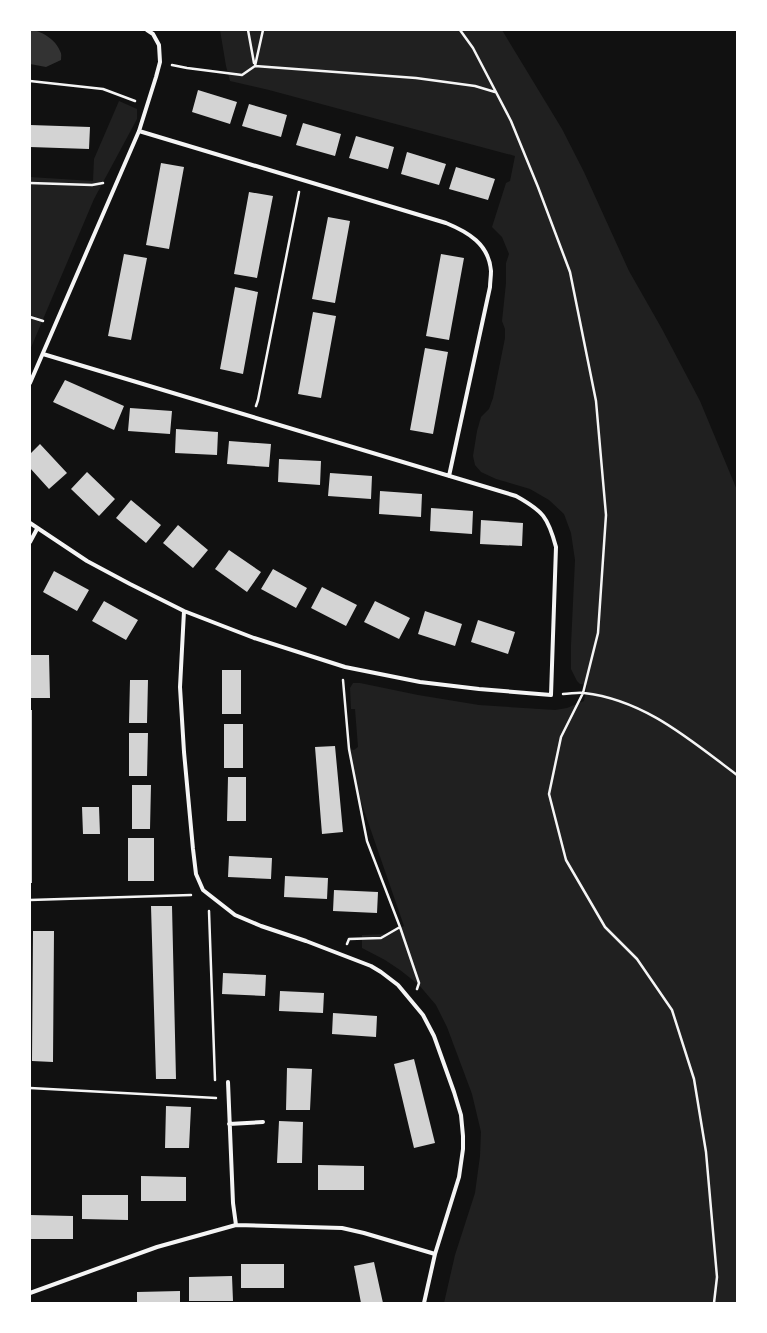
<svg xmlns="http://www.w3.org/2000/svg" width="767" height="1333" font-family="'Times New Roman',serif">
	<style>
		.green { fill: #202020 }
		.water { fill: #333 }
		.building { fill: #d3d3d3 }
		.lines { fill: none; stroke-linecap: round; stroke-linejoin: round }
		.path { stroke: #f5f5f5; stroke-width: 2.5 }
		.minor { stroke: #f5f5f5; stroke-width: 4 }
	</style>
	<rect width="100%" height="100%" fill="#111"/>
	<!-- green -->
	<path class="green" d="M 220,30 L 502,30 L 562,129 L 584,172 L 629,271 L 662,329 L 700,401 L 737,490 L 737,1303 L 444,1303 L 455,1255 L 475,1193 L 480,1156 L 481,1132 L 472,1094 L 447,1027 L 436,1005 L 419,985 L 400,970 L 385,960 L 362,948 L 362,935 L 388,934 L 404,926 L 359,796 L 349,749 L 354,750 L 358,747 L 355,709 L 351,709 L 350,688 L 353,683 L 360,683 L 418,695 L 479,705 L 555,710 L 567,708 L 584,701 L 587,685 L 580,684 L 577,681 L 571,669 L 571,645 L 575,560 L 571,533 L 564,514 L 549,500 L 530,489 L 496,479 L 481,472 L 475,465 L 473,456 L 477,431 L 481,417 L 489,409 L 493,398 L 505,338 L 505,329 L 502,321 L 506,283 L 506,263 L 509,254 L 502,237 L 492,227 L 506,183 L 510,181 L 515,156 L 269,90 L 230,81 L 226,66 Z
		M 119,101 L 137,109 L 137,119 L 94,199 L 30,350 L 30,177 L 93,181 L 94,159 Z"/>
	<!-- water -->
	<path class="water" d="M 30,30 C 41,30 56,40 60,51 C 62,54 61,57 61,60 L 46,67 L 30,64 Z"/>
	<!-- building -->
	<path class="building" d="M 198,90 L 237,102 L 230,124 L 192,112 Z
		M 249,104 L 287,115 L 281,137 L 242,126 Z
		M 303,123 L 341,134 L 335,156 L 296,145 Z
		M 30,125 L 90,127 L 89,149 L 30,147 Z
		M 356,136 L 394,147 L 388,169 L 349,158 Z
		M 407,152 L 446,164 L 439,185 L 401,174 Z
		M 161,163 L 184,167 L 169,249 L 146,245 Z
		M 456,167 L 495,179 L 488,200 L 449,189 Z
		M 249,192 L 273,196 L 257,278 L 234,274 Z
		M 328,217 L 350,221 L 335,303 L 312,299 Z
		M 124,254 L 147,258 L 131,340 L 108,336 Z
		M 441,254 L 464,258 L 449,340 L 426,336 Z
		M 235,287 L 258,292 L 243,374 L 220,369 Z
		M 313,312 L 336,316 L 321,398 L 298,394 Z
		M 425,348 L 448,352 L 433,434 L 410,430 Z
		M 65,380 L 124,406 L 114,430 L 53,402 Z
		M 130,408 L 172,411 L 170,434 L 128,431 Z
		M 176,429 L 218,432 L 217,455 L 175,453 Z
		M 229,441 L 271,444 L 269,467 L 227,464 Z
		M 40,444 L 67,473 L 49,489 L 30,468 L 30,454 Z
		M 279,459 L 321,461 L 320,485 L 278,482 Z
		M 87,472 L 115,499 L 99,516 L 71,489 Z
		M 330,473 L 372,476 L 371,499 L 328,496 Z
		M 380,491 L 422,494 L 421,517 L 379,514 Z
		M 131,500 L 161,525 L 146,543 L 116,518 Z
		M 431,508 L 473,511 L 472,534 L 430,531 Z
		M 481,520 L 523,523 L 522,546 L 480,544 Z
		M 178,525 L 208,550 L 193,568 L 163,543 Z
		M 229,550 L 261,572 L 247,592 L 215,569 Z
		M 273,569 L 307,588 L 296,608 L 261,589 Z
		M 54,571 L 89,590 L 77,611 L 43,592 Z
		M 322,587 L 357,605 L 346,626 L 311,608 Z
		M 104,601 L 138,620 L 126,640 L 92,621 Z
		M 375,601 L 410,618 L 399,639 L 364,622 Z
		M 425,611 L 462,624 L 455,646 L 418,634 Z
		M 478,620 L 515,632 L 508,654 L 471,642 Z
		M 30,655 L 49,655 L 50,698 L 30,698 Z
		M 222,670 L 241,670 L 241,714 L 222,714 Z
		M 130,680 L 148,680 L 147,723 L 129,723 Z
		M 30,710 L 32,710 L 32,883 L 30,883 Z
		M 224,724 L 243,724 L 243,768 L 224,768 Z
		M 129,733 L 148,733 L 147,776 L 129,776 Z
		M 335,746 L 343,832 L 322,834 L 315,747 Z
		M 228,777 L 246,777 L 246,821 L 227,821 Z
		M 132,785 L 151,785 L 150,829 L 132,829 Z
		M 82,807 L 99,807 L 100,834 L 83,834 Z
		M 128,838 L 154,838 L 154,881 L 128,881 Z
		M 229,856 L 272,858 L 271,879 L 228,877 Z
		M 285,876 L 328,878 L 327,899 L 284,897 Z
		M 334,890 L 378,892 L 377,913 L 333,911 Z
		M 151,906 L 172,906 L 176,1079 L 156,1079 Z
		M 33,931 L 54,931 L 53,1062 L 32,1061 Z
		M 223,973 L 266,975 L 265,996 L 222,994 Z
		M 280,991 L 324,993 L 323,1013 L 279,1011 Z
		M 333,1013 L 377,1016 L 376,1037 L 332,1034 Z
		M 414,1059 L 435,1143 L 414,1148 L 394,1064 Z
		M 287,1068 L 312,1069 L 310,1110 L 286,1110 Z
		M 166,1106 L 191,1107 L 189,1148 L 165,1148 Z
		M 279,1121 L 303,1122 L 302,1163 L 277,1163 Z
		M 318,1165 L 364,1166 L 364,1190 L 318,1190 Z
		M 141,1176 L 186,1177 L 186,1201 L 141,1201 Z
		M 82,1195 L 128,1195 L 128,1220 L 82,1219 Z
		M 30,1215 L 73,1216 L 73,1239 L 30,1239 Z
		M 374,1262 L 383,1303 L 361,1303 L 354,1266 Z
		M 241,1264 L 284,1264 L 284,1288 L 241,1288 Z
		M 232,1276 L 233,1301 L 189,1301 L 189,1277 Z
		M 180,1291 L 180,1303 L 137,1303 L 137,1292 Z"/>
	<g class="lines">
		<!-- path -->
		<path class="path" d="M 248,30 L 254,63
			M 460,30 L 473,48 L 511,121 L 538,187 L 570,272 L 596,401 L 606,515 L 598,633 L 583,693 L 561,737 L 549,794 L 566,860 L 605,927 L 637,959 L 672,1010 L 694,1079 L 706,1152 L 717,1277 L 714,1303
			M 172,65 L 187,68 L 242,75 L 255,66 L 263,30
			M 255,66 L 416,78 L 475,86 L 495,92
			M 30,81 L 103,89 L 135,101
			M 30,183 L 92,185 L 103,183
			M 30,317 L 43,321
			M 256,406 L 258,400 L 299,192
			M 343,680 L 349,749 L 367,841 L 400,927 L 381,938 L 349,939 L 347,944
			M 563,694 C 570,694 578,692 584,693 C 645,700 690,740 737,775
			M 30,900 L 191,895
			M 209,911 L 215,1080
			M 400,927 L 419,983 L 417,989
			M 30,1088 L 216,1098"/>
		<!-- minor -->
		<path class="minor" d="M 139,131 L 446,223 C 468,232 489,244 491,271 C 491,277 490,282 490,287 L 449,476
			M 30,383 L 139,131 L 156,77 L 160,62 L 159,45 L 153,34 L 147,30
			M 30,523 L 87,561 L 130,584 L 184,611 L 254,638 L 345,667 L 420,682 L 479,689 L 551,695 L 556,547 C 548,517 543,511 516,496 L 43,354
			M 30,542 L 37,529
			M 184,611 L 180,687 L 184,752 L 193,849 L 196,874 L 203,890 L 235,915 L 261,926 L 306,941 L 371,966 L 381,972 L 398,985 L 423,1015 L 434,1036 L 454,1092 L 461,1115 L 463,1136 L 463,1149 L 459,1177 L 435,1254 L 424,1303
			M 228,1082 L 233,1203 L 236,1225
			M 229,1124 L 263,1122
			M 30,1293 L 157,1247 L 236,1225 L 342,1228 L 364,1233 L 435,1254"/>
	</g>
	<!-- border -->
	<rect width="767" height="1333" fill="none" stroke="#ffffff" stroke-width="62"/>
</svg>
